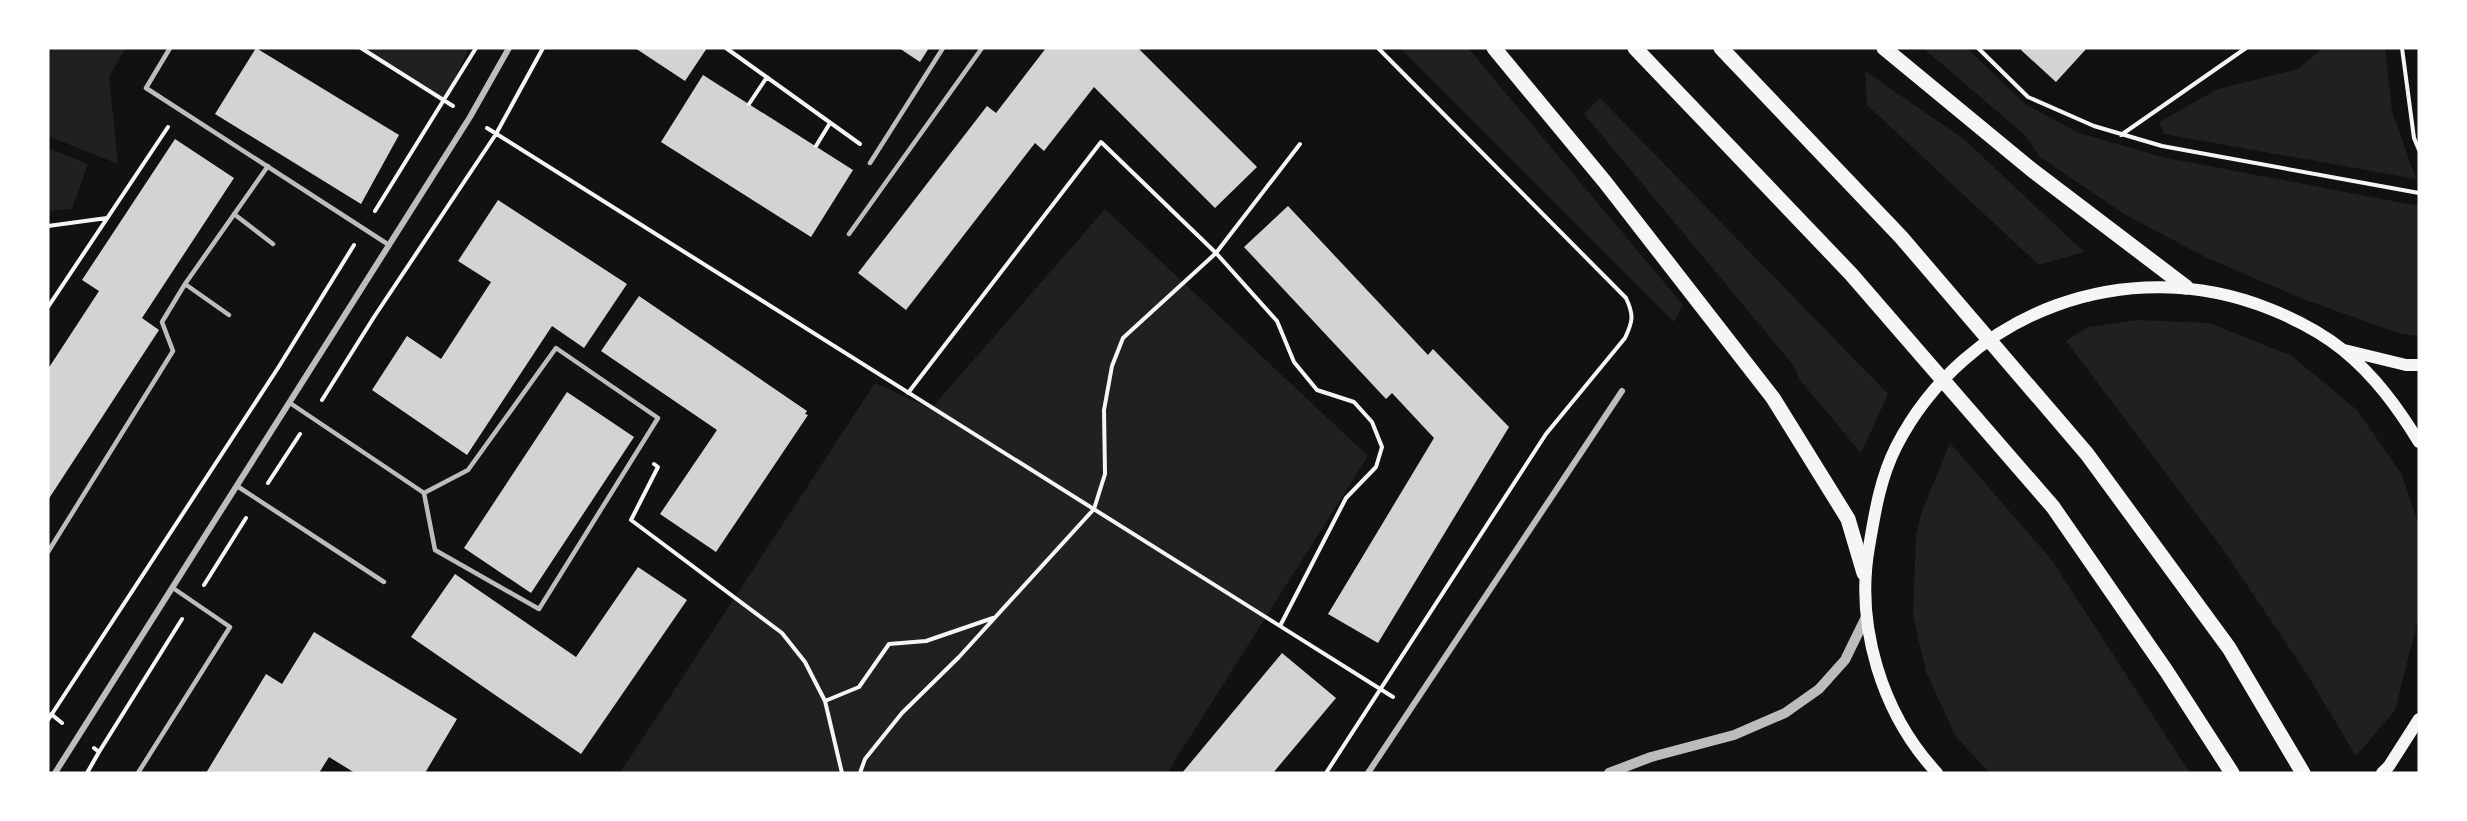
<svg xmlns="http://www.w3.org/2000/svg" width="2467" height="821" font-family="'Fira Sans Condensed',sans-serif">
	<style>
		.green { fill: #202020 }
		.building { fill: #d3d3d3 }
		.lines { fill: none; stroke-linecap: round; stroke-linejoin: round }
		.path { stroke: #f5f5f5; stroke-width: 4 }
		.service { stroke: #bcbcbc; stroke-width: 4.5 }
		.minor { stroke: #bcbcbc; stroke-width: 6 }
		.tertiary { stroke: #bcbcbc; stroke-width: 10 }
		.secondary { stroke: #f5f5f5; stroke-width: 12 }
		.primary { stroke: #f5f5f5; stroke-width: 15 }
	</style>
	<rect width="100%" height="100%" fill="#111"/>
	<!-- green -->
	<path class="green" d="M 48,48 L 126,48 L 109,76 L 118,164 L 48,136 Z
		M 361,48 L 469,48 L 444,101 Z
		M 1400,48 L 1468,48 L 1683,305 L 1674,322 Z
		M 1923,48 L 1967,48 L 2025,104 L 2079,133 L 2162,157 L 2419,206 L 2419,336 L 2398,333 L 2303,299 L 2209,259 L 2124,214 L 2039,156 L 2026,136 Z
		M 2323,48 L 2385,48 L 2392,111 L 2416,179 L 2164,134 L 2159,122 L 2218,89 L 2298,69 Z
		M 1865,71 L 1965,140 L 2084,252 L 2039,265 L 1867,105 Z
		M 1600,98 L 1888,394 L 1861,453 L 1800,380 L 1794,366 L 1584,114 Z
		M 48,148 L 88,164 L 72,209 L 48,211 Z
		M 1105,209 L 1368,456 L 1167,773 L 620,773 L 875,383 L 931,409 Z
		M 2139,320 L 2209,323 L 2292,356 L 2357,410 L 2402,475 L 2419,526 L 2418,620 L 2395,710 L 2356,756 L 2308,676 L 2220,545 L 2066,341 L 2088,327 Z
		M 1950,443 L 2051,559 L 2190,773 L 1990,773 L 1956,737 L 1926,672 L 1913,615 L 1916,536 L 1922,511 Z"/>
	<!-- building -->
	<path class="building" d="M 256,48 L 399,135 L 361,204 L 215,114 Z
		M 635,48 L 707,48 L 685,81 Z
		M 899,48 L 929,48 L 920,62 Z
		M 1046,48 L 1138,48 L 1257,167 L 1215,208 L 1094,87 L 1044,151 L 1035,143 L 906,310 L 858,273 L 987,106 L 996,113 Z
		M 2023,48 L 2087,48 L 2056,82 L 2021,50 Z
		M 703,75 L 853,170 L 811,237 L 661,142 Z
		M 175,139 L 234,178 L 142,318 L 159,330 L 48,500 L 48,369 L 99,291 L 82,280 Z
		M 498,200 L 627,284 L 584,348 L 552,326 L 467,455 L 372,390 L 407,336 L 441,359 L 491,282 L 458,261 Z
		M 1288,206 L 1428,355 L 1433,349 L 1509,427 L 1378,643 L 1328,614 L 1434,438 L 1392,393 L 1386,399 L 1244,247 Z
		M 639,296 L 807,411 L 805,414 L 808,415 L 716,552 L 660,514 L 717,430 L 601,351 Z
		M 567,392 L 634,437 L 531,593 L 464,548 Z
		M 638,567 L 687,600 L 581,754 L 411,637 L 455,574 L 576,657 Z
		M 314,632 L 457,719 L 425,773 L 355,773 L 329,757 L 319,773 L 206,773 L 266,674 L 282,684 Z
		M 1282,653 L 1336,698 L 1273,773 L 1182,773 Z"/>
	<g class="lines">
		<!-- path -->
		<path class="path" d="M 361,48 L 453,106
			M 726,48 L 860,144
			M 1978,48 L 2028,97 L 2094,126 L 2162,146 L 2419,193
			M 2402,48 L 2414,138 L 2419,150
			M 749,104 L 767,77
			M 487,128 L 1393,697
			M 2121,135 L 2246,48
			M 816,146 L 830,123
			M 375,211 L 476,48
			M 48,226 L 107,218
			M 48,307 L 168,127
			M 908,393 L 1101,142 L 1216,253 L 1277,321 L 1294,362 L 1317,390 L 1354,402 L 1372,422 L 1382,447 L 1376,467 L 1346,498 L 1280,626
			M 322,400 L 374,317 L 496,134 L 543,48
			M 654,464 L 658,467 L 631,520 L 782,633 L 805,662 L 825,701 L 842,773
			M 268,483 L 300,434
			M 204,585 L 246,518
			M 825,701 L 859,687 L 889,644 L 926,641 L 993,618
			M 51,714 L 62,723
			M 48,720 L 278,368 L 354,245
			M 94,748 L 99,752 L 182,619
			M 87,773 L 99,752
			M 860,773 L 865,759 L 902,713 L 959,657 L 1094,509 L 1105,474 L 1104,410 L 1112,366 L 1123,338 L 1216,253 L 1300,144
			M 1326,773 L 1546,434 L 1625,338 C 1633,321 1634,315 1626,298 L 1378,48"/>
		<!-- service -->
		<path class="service" d="M 170,48 L 146,88 L 389,245
			M 870,163 L 943,48
			M 234,214 L 273,244
			M 849,234 L 982,48
			M 185,284 L 229,315
			M 290,403 L 424,493 L 435,550 L 539,609 L 658,418 L 556,348 L 468,470 L 424,493
			M 237,486 L 384,582
			M 48,552 L 173,351 L 162,322 L 185,284 L 268,166
			M 138,773 L 230,627 L 173,588"/>
		<!-- minor -->
		<path class="minor" d="M 55,773 L 470,117 L 509,48
			M 1368,773 L 1622,391"/>
		<!-- tertiary -->
		<path class="tertiary" d="M 1609,773 L 1651,757 L 1734,735 L 1785,713 L 1819,689 L 1845,660 L 1866,617"/>
		<!-- secondary -->
		<path class="secondary" d="M 2344,350 L 2406,365 L 2419,365
			M 1937,773 C 1882,714 1855,626 1869,547 C 1875,512 1880,479 1896,447 C 1966,310 2129,252 2270,309 C 2295,319 2322,333 2343,350 C 2375,376 2398,408 2419,442
			M 2382,773 L 2389,766 L 2419,719"/>
		<!-- primary -->
		<path class="primary" d="M 1494,48 L 1605,182 L 1773,398 L 1848,519 L 1864,573
			M 1635,48 L 1851,274 L 2053,507 L 2167,672 L 2232,773
			M 1721,48 L 1901,237 L 2087,454 L 2229,648 L 2303,773
			M 1884,48 L 2032,170 L 2186,287"/>
	</g>
	<!-- border -->
	<rect width="2467" height="821" fill="none" stroke="#ffffff" stroke-width="99"/>
</svg>
